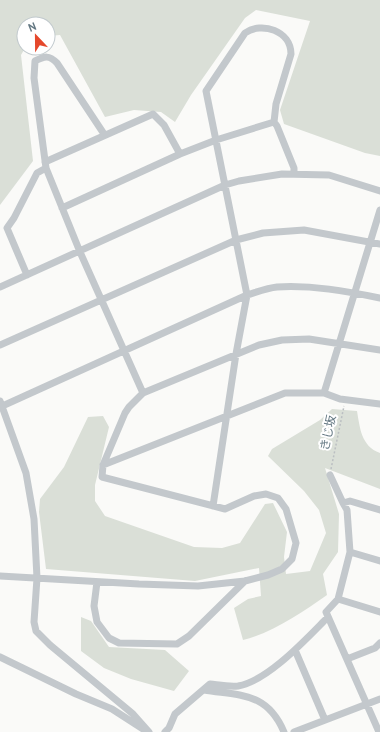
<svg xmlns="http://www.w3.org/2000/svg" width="380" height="732" font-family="Overpass,'Noto Sans JP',sans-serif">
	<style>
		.green { fill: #dadfd7 }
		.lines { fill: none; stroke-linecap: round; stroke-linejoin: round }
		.path { stroke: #bbbfc2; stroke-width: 1.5; stroke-dasharray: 2 2; stroke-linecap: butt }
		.street { stroke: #c3c8cc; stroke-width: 7 }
		.labels { text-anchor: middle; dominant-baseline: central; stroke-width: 4; stroke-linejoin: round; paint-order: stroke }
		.street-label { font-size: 12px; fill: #647883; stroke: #fff }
	</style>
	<rect width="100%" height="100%" fill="#fafaf8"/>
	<!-- green -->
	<path class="green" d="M 0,0 L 380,0 L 380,156 L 365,153 L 284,124 L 280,110 L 310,21 L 256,10 L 245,18 L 191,95 L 175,122 L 161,112 L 134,110 L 105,117 L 60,35 L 48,36 L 48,24 L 24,24 L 25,48 L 21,55 L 33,161 L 0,205 Z
		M 332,409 L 357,411 C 360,428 361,446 380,453 L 380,489 L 325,468 L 339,514 L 338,552 L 323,574 L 327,595 C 301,613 274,632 243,640 L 234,608 L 248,599 L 261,596 L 259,568 L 195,581 L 46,569 L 39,512 L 40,499 L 64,467 L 88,417 L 103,416 L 109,427 L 95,485 L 95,501 L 105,516 L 194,547 L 222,548 L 240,543 L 265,504 L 273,503 L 287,532 L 284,557 L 286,574 L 310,571 L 326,533 L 319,510 L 304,491 L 268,456 L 272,449 L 320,420 Z
		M 81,617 L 91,621 L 109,647 L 165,650 L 189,671 L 174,691 L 131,679 L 104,668 L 81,651 Z"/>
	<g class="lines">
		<!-- path -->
		<path class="path" d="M 331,469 L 344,406"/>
		<!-- street -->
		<path class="street" d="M 104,134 L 57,63 C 49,55 45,56 35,61 L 34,78 L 46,168 L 80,252 L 143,393
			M 45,162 L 153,114 L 164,125 L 180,154
			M 62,208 L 180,154 L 216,140 L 274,122
			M 27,275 L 7,228 L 14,218 L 37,173 L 46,168
			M 0,287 L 225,185 L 239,181 L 282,174 L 329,175 L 380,191
			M 0,345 L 236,240 L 263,233 L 304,230 L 380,244
			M 324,393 L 380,210
			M 0,401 L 26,473 L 34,519 L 37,578 L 34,622 L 36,631 L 50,645 L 133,714 L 149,732
			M 0,407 L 247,295 C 257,292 267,288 277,287 C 312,285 346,291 380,298
			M 103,465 L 285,393 L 324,393 L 340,399 L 380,404
			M 330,475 L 343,503
			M 213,506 L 236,354 L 247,295 L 206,91 L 245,33 C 262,21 291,31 291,54 L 276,104 L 274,122 L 277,126 L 294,168 L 294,174
			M 350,552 L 380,561
			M 0,576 L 139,584 L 198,586 L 245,581 L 268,575 L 282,569 L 292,559 L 296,543 L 286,509 L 278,498 L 266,494 L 254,496 L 225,509 L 102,477 L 103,465 L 125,413 L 129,407 L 143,393 L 259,345 L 282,340 L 309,339 L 380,350
			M 97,582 L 94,606 L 97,622 L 109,638 L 119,643 L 177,644 L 189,636 L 245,581
			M 338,599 L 380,612
			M 295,650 L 325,720
			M 0,657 L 76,694 L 112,709 L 143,729
			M 347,659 L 375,648 L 380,643
			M 204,690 C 241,696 267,692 284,732
			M 165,732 L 169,728 L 175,714 L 210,684 C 219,685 229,687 238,686 C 268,681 307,638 328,617
			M 294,732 L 380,699
			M 379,732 L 326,612 L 338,599 L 350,552 L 347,510 L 343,503 L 350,501 L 380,510"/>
	</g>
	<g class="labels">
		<!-- street labels -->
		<g class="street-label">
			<text transform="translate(329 433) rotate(-78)">きじ坂</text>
		</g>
	</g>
	<!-- north arrow -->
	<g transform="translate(36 36) rotate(338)"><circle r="19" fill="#ffffff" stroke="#c1c9cd"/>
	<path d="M0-3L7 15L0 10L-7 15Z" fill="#e5482c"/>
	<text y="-6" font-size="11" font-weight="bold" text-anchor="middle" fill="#647883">N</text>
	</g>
</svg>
